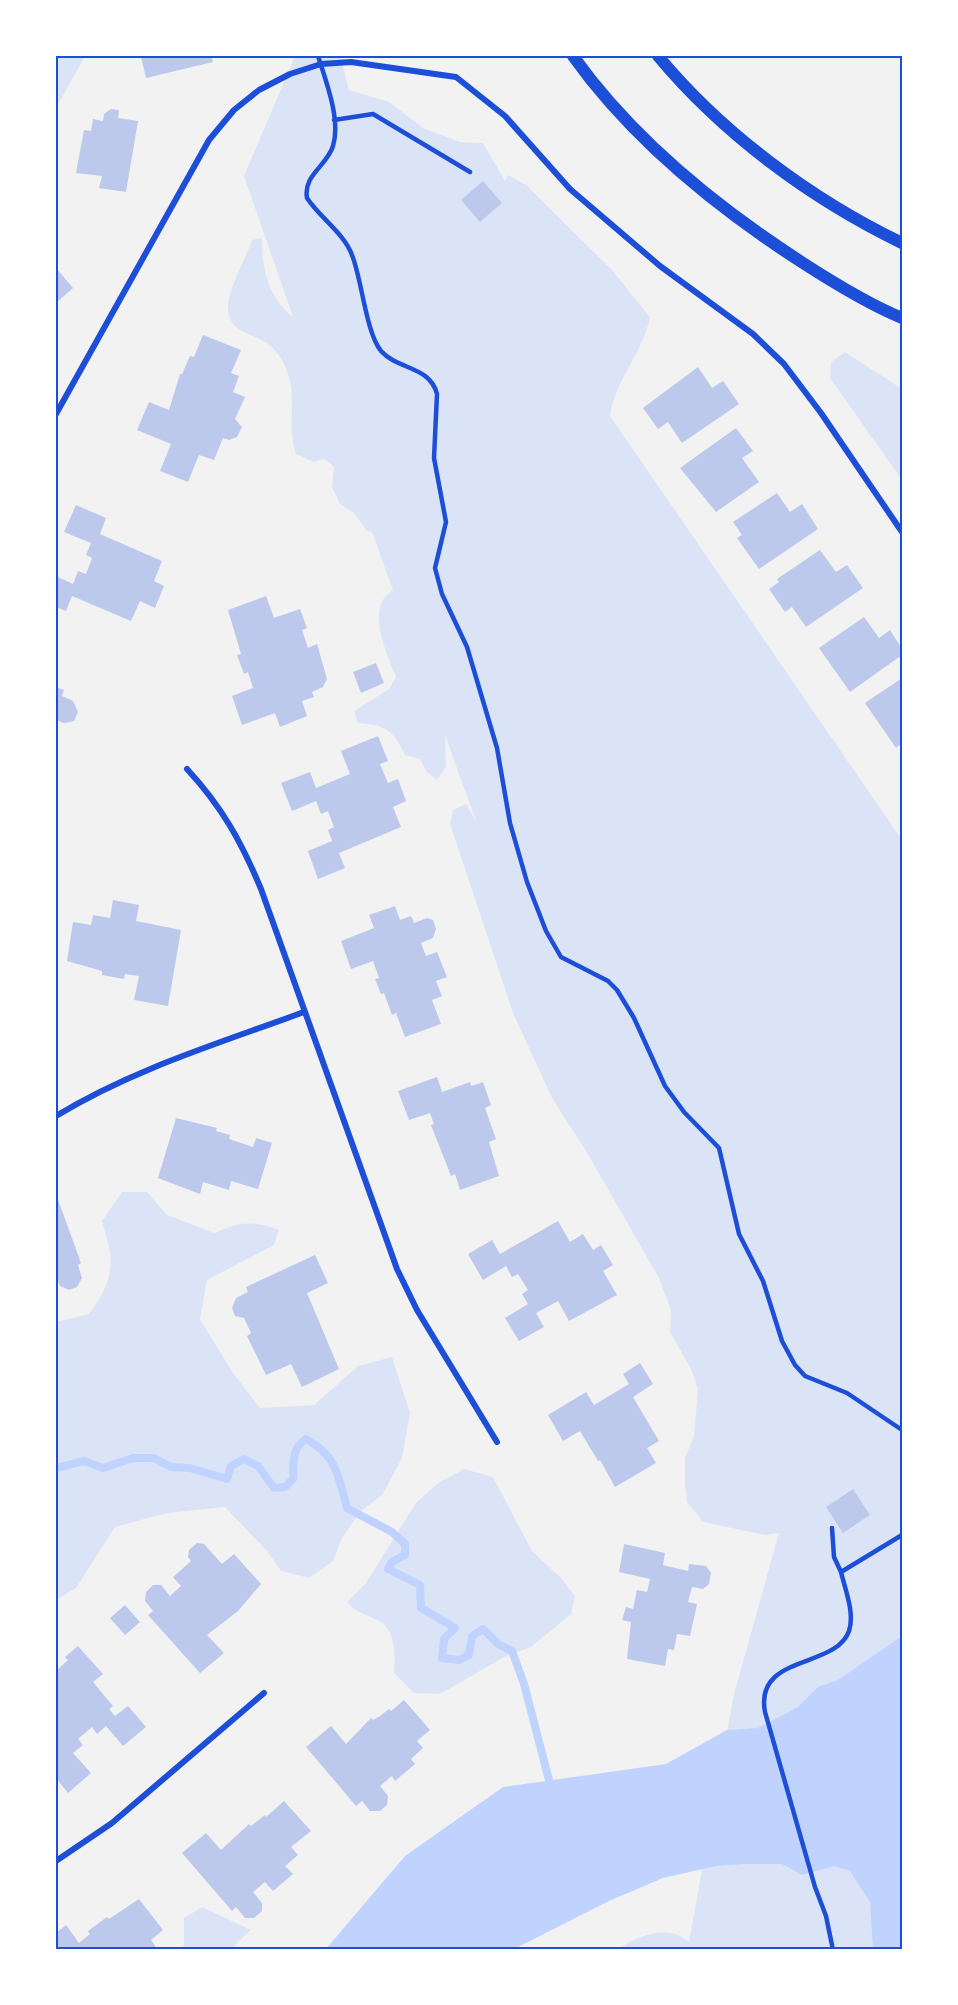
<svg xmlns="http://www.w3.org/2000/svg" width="958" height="2005" font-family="Cabin,sans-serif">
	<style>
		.green { fill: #dbe4f7 }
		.water { fill: #bfd3fe }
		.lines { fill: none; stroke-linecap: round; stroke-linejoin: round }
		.stream { stroke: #bfd3fe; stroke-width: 8 }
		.building { fill: #bdc9ec }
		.service { stroke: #1d4ed8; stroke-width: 4.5 }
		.minor { stroke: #1d4ed8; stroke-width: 6 }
		.secondary { stroke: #1d4ed8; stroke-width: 12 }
		.neatline { fill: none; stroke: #1d4ed8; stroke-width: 2 }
	</style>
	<rect width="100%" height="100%" fill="#f2f2f2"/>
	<!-- green -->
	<path class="green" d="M 56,56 L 85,56 L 56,108 Z
		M 295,56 L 340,56 L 349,90 L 389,102 L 423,128 L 460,142 L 483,143 L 505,181 L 508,175 L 526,185 L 612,270 L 650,317 C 643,353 615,380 610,416 L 902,840 L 902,1858 L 873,1940 L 873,1949 L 618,1949 C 640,1935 669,1924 689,1942 L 734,1694 L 779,1533 L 765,1535 L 703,1522 L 687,1502 L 685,1484 L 685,1458 L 694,1436 L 698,1389 L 691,1369 L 670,1332 L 671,1310 L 659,1278 L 586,1151 L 552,1098 L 513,1013 L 450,824 L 453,810 L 466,804 L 476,821 L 445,735 L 446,767 L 437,780 L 427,772 L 420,759 L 405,755 C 393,730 386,725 358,723 L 354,711 L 389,689 L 396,677 C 387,653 364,607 393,590 L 372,532 L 367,531 L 354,513 L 340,504 L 332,487 L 334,467 L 325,459 L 314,462 L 296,454 C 287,429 296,403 289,377 C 286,365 277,350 267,343 C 250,332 227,332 228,305 C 229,288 246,258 252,240 L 262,238 C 262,269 268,297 293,317 L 244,176 Z
		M 845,352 L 902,389 L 902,480 L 830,378 L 831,362 Z
		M 122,1192 L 147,1192 L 167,1215 L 215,1233 C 237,1222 256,1220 279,1230 L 274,1245 L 207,1280 L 200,1319 L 233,1373 L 260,1408 L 314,1405 L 358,1366 L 392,1357 L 410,1413 L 402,1458 L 383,1494 L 360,1512 L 342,1538 L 333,1561 L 309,1578 L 281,1571 L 268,1552 L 225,1507 L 167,1513 L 115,1527 L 76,1588 L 56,1600 L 56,1322 L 89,1314 C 115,1279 115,1262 102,1221 Z
		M 464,1469 L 493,1477 L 532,1551 L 560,1577 L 575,1596 L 571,1614 L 531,1647 L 506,1656 L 440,1694 L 414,1693 L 394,1673 C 395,1657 397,1631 379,1621 C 367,1614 356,1614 347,1602 L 366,1583 L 416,1503 L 438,1483 Z
		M 202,1907 L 251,1930 L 235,1945 L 235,1949 L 180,1949 L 184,1945 L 184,1918 Z"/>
	<!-- water -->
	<path class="water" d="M 902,1636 L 902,1949 L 873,1949 L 870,1902 L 850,1871 L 834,1866 L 802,1875 L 782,1864 L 746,1864 L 716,1866 L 663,1878 L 609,1901 L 514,1949 L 325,1950 L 405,1856 L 503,1787 L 666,1764 L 727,1730 L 758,1728 L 798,1707 L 818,1687 L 838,1680 Z"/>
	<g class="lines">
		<!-- stream -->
		<path class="stream" d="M 56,1468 L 84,1461 L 103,1468 L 133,1458 L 154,1458 L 171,1467 L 190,1468 L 227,1479 L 231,1466 L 244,1459 L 258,1466 L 274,1488 L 285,1487 L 293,1479 C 294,1462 291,1449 306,1439 C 337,1456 338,1475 347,1508 L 392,1532 L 405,1544 L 405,1555 L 392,1562 L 388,1569 L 420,1585 L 421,1608 L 455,1628 L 444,1639 L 442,1658 L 459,1660 L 469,1655 L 472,1636 L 483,1629 L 498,1644 L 512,1651 L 524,1684 L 549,1780"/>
	</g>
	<!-- building -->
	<path class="building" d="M 148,56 L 211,56 L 213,62 L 146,78 L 141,57 Z
		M 111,109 L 119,110 L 118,118 L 138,121 L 126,192 L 99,188 L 102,176 L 76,173 L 84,130 L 91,131 L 93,119 L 103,121 L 104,114 Z
		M 483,181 L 502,203 L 480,222 L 461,200 Z
		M 56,268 L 73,288 L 56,303 Z
		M 203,335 L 241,350 L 231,373 L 239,376 L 233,392 L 245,397 L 235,419 L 242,427 L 237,437 L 229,440 L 223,438 L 214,460 L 199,455 L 188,482 L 160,471 L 171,444 L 137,430 L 149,402 L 169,410 L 180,374 L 182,374 L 190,356 L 194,357 Z
		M 698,367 L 712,388 L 723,381 L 739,404 L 682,443 L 668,422 L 658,429 L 643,408 Z
		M 736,428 L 753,451 L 742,458 L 759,482 L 716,512 L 680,468 Z
		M 777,493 L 790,512 L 802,504 L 818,529 L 759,569 L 737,538 L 742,535 L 733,522 Z
		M 76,505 L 106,518 L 100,534 L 162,561 L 154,581 L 164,586 L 155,608 L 140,601 L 131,621 L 72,596 L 66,611 L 56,607 L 56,576 L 73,584 L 78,571 L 86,574 L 92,558 L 86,555 L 91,543 L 64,532 Z
		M 820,550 L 836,572 L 847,565 L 863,588 L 806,627 L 792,607 L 785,612 L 769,589 L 779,582 L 777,579 Z
		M 266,596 L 274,618 L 300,609 L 307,628 L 302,630 L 308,648 L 317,644 L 327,679 L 323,687 L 312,692 L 314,697 L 302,701 L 307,716 L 280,727 L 275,713 L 242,725 L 232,696 L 253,688 L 248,672 L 244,674 L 237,655 L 241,654 L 228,610 Z
		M 864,617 L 879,638 L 890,630 L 902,649 L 902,655 L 850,692 L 819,648 Z
		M 376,663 L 384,683 L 361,693 L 353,672 Z
		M 902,678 L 902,743 L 896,748 L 865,703 Z
		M 56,687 L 64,690 L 62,696 L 73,701 L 78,712 L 74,721 L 64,723 L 56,720 Z
		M 378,736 L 388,761 L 380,764 L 388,783 L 398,779 L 406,801 L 393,807 L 401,827 L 339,853 L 345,868 L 318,879 L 308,851 L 332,841 L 328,830 L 334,827 L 328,811 L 321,814 L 316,801 L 292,811 L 281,783 L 310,772 L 316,788 L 350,774 L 341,751 Z
		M 113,900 L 139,905 L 136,921 L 181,930 L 168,1006 L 134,1000 L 139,976 L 125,974 L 124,979 L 102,975 L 102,971 L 67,961 L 73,922 L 91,925 L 93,915 L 110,918 Z
		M 395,906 L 400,920 L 411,916 L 414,923 L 427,918 L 433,920 L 436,929 L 433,938 L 421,943 L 426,956 L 437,952 L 447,977 L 436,981 L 442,996 L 432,1000 L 441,1024 L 405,1037 L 396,1013 L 392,1015 L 384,993 L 381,994 L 375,979 L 379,978 L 373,961 L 351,969 L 341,941 L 374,928 L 369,915 Z
		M 437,1077 L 442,1092 L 470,1082 L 471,1086 L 483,1082 L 491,1105 L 485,1108 L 496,1139 L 489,1142 L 499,1176 L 460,1190 L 455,1174 L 451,1176 L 431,1125 L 434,1124 L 430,1113 L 409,1120 L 398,1091 Z
		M 176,1118 L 217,1128 L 216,1131 L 230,1135 L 229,1139 L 253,1147 L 256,1138 L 272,1143 L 258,1189 L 231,1181 L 229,1190 L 203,1182 L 200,1194 L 158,1178 Z
		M 56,1194 L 81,1263 L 78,1265 L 82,1278 L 77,1287 L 69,1290 L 60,1286 L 56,1275 Z
		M 558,1221 L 570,1242 L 583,1234 L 593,1250 L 601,1245 L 613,1265 L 603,1271 L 617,1295 L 569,1321 L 558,1301 L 536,1313 L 544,1327 L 519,1341 L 505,1318 L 528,1304 L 522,1294 L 528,1290 L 518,1274 L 512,1277 L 506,1266 L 483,1280 L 468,1254 L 492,1240 L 500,1254 Z
		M 315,1255 L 328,1283 L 307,1293 L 339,1369 L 302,1387 L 291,1364 L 266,1375 L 247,1336 L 251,1333 L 244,1318 L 235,1316 L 232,1308 L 236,1298 L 248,1292 L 246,1287 Z
		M 640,1363 L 653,1384 L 633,1397 L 659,1441 L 647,1448 L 656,1463 L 615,1487 L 600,1460 L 598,1461 L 580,1431 L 563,1441 L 548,1415 L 586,1392 L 594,1405 L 629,1384 L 623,1374 Z
		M 853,1489 L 870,1515 L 843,1533 L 826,1507 Z
		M 197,1543 L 204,1544 L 222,1564 L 234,1554 L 261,1584 L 238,1611 L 207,1635 L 224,1653 L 200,1673 L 148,1615 L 153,1611 L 145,1601 L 146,1592 L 153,1585 L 161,1585 L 170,1596 L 181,1586 L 173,1577 L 191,1561 L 188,1557 L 189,1550 Z
		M 624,1544 L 665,1553 L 663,1565 L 688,1571 L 689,1564 L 706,1566 L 711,1573 L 709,1584 L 703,1589 L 692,1587 L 688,1602 L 697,1604 L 690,1636 L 677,1634 L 674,1650 L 668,1649 L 665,1666 L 627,1659 L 631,1622 L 622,1620 L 626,1607 L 633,1609 L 637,1590 L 647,1592 L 650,1579 L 619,1572 Z
		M 125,1605 L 140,1622 L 125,1635 L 110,1618 Z
		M 78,1646 L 103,1674 L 93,1682 L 113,1706 L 109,1709 L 115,1716 L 128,1706 L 146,1727 L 123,1746 L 106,1726 L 97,1734 L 92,1727 L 78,1739 L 83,1745 L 73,1753 L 91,1773 L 68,1793 L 56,1778 L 56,1671 L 68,1660 L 65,1657 Z
		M 404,1700 L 430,1730 L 417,1741 L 423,1748 L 411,1759 L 415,1764 L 395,1781 L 392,1776 L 380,1786 L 388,1796 L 387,1805 L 380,1811 L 370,1811 L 362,1801 L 356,1806 L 306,1747 L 331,1726 L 346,1744 L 371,1718 L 373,1720 L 380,1716 L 389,1709 L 391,1711 Z
		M 284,1801 L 311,1831 L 291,1847 L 298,1855 L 285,1866 L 293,1874 L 273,1891 L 265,1882 L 253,1892 L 262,1903 L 262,1911 L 254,1918 L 245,1918 L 236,1907 L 232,1911 L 182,1853 L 206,1833 L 221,1850 L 249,1824 L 251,1826 L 265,1815 L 266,1817 Z
		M 139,1899 L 163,1930 L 151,1940 L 158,1950 L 56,1950 L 56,1933 L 66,1925 L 79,1943 L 90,1934 L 88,1931 L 107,1917 L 109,1919 Z"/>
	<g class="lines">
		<!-- service -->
		<path class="service" d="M 318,56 C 326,81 341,120 333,146 C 327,166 303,175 307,198 C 320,218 344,233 352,255 C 362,280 366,333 381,351 C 398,370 430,366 437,394 L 434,458 L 446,522 L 435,568 L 442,594 L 467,647 L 497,748 L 510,823 L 527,882 L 546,931 L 561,957 L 608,981 L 617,990 L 634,1018 L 665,1086 L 684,1112 L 719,1148 L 739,1234 L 763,1281 L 782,1341 L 795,1365 L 805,1376 L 847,1393 L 902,1430
			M 334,120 L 373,114 L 470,172
			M 832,1528 L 834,1557 L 841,1572
			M 833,1950 L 826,1916 L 815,1887 L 765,1712 C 754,1654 836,1669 849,1631 C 855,1613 845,1589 841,1572 L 902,1535"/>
		<!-- minor -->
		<path class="minor" d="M 56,414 L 209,140 L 234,110 L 259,90 L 290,74 L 321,64 L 351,62 L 456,77 L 505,116 L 570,189 L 660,266 L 753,334 L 784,364 L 821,413 L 902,532
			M 187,769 C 222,807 241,841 261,889 L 397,1269 L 417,1310 L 497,1442
			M 56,1116 C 133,1069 220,1043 304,1012
			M 56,1861 L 112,1823 L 264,1693"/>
		<!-- secondary -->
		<path class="secondary" d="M 573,56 C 633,140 716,207 803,263 C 834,283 868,304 902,318
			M 658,56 C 723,134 811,199 902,243"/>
	</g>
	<!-- border -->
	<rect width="958" height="2005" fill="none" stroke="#ffffff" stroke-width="114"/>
	<rect x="57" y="57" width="844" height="1891" class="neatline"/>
</svg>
